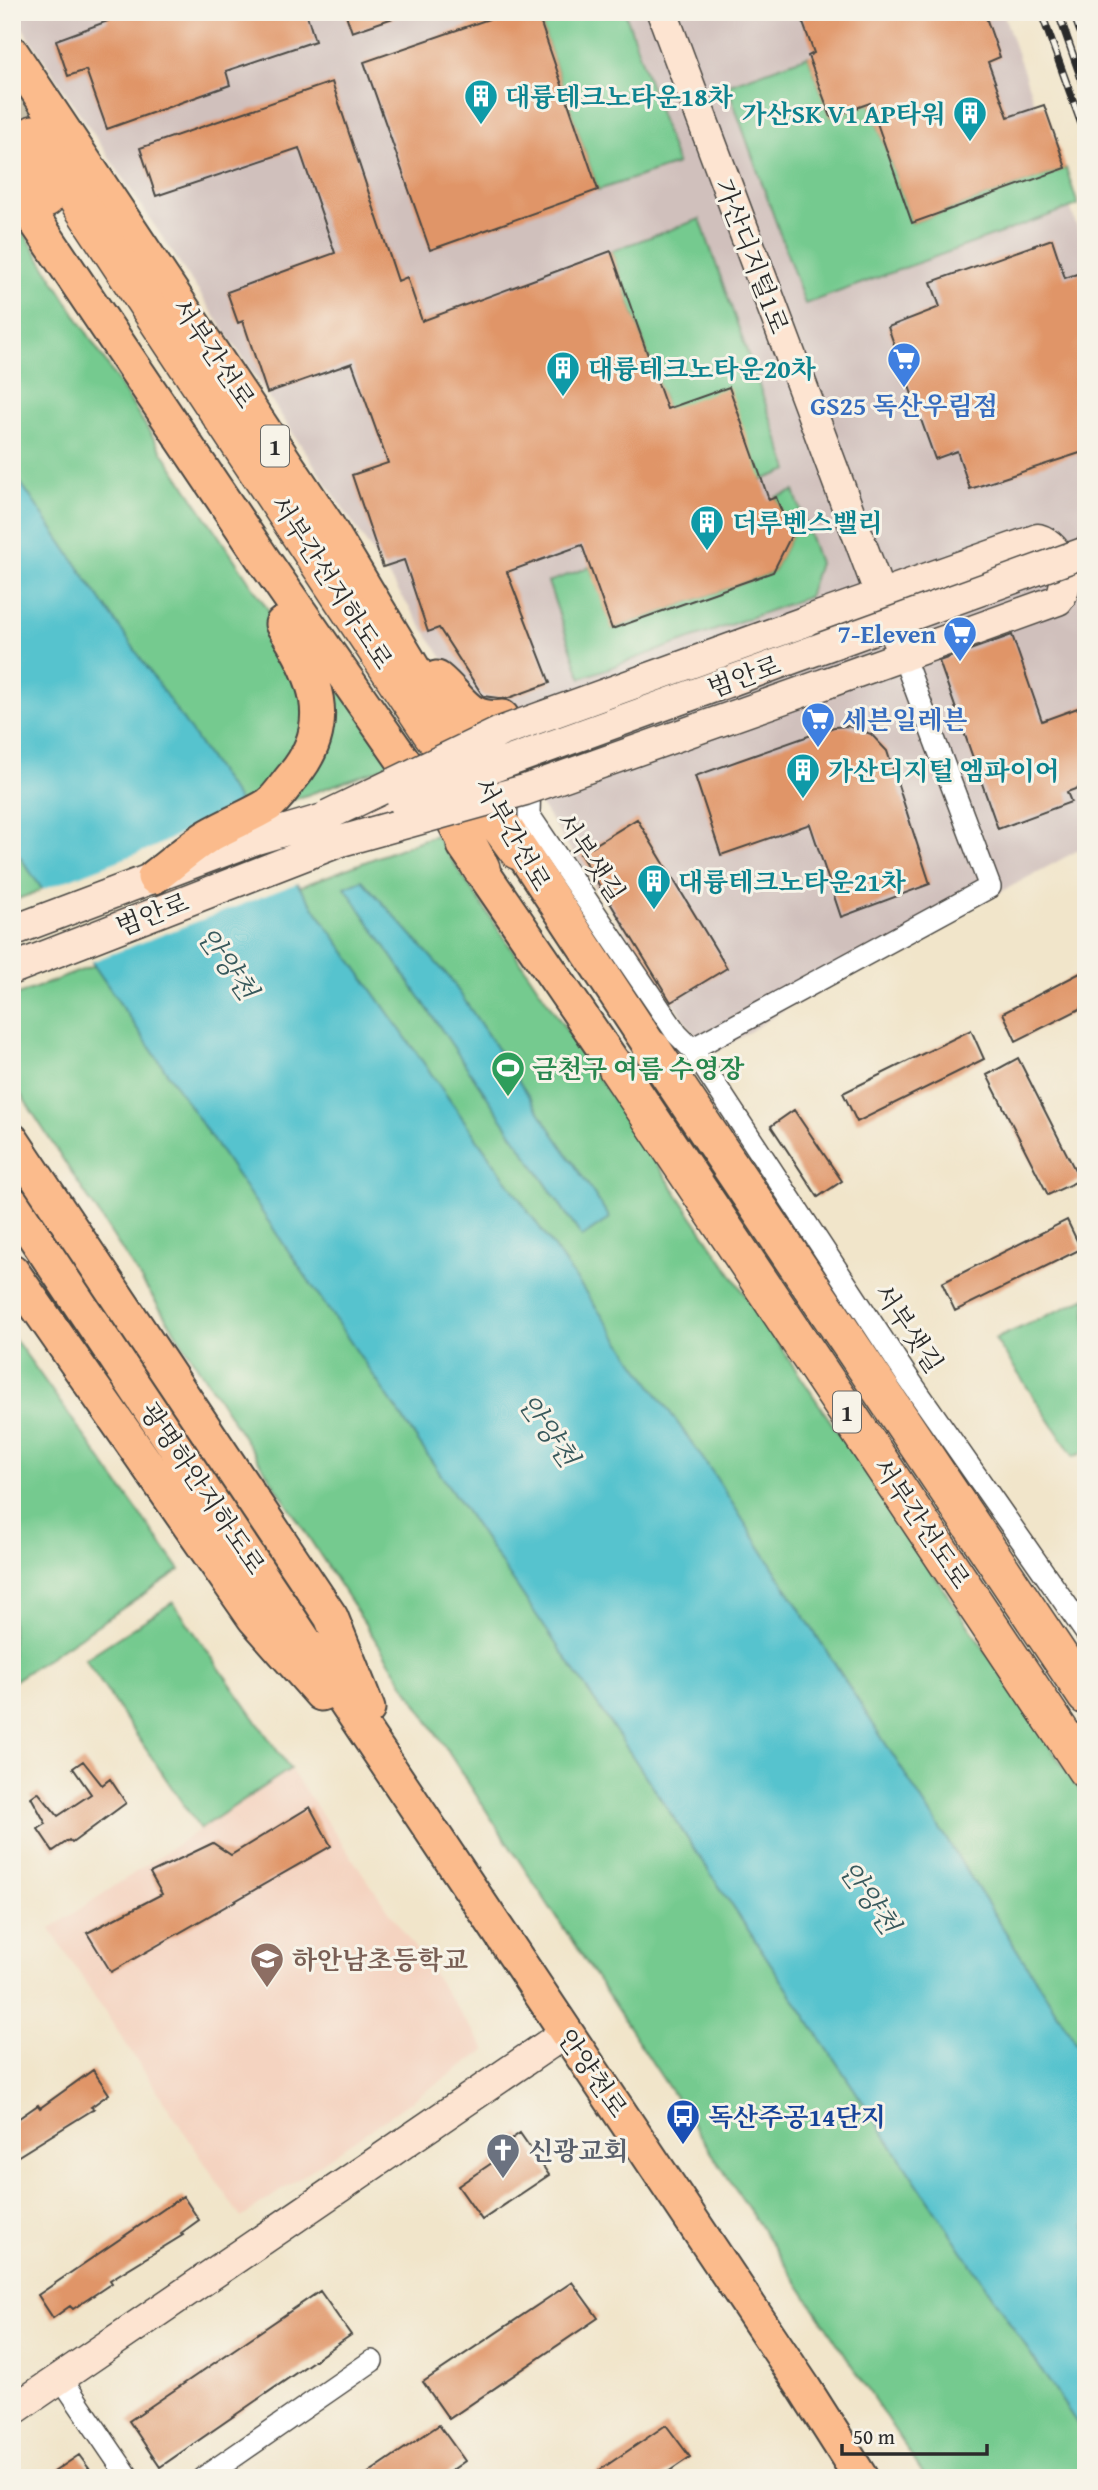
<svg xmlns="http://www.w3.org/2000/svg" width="1098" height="2490" font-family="'Gentium Book Plus','Noto Serif KR',serif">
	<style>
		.built { fill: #f4d3c0 }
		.industrial { fill: #d0c0bc }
		.green { fill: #74ca8f; stroke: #507a5d; stroke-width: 2 }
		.water { fill: #56c3ce; stroke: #40777c; stroke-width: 2 }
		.pier { fill: #f1e5ca }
		.building { fill: #e09567 }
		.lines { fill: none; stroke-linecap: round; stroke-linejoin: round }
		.highway-tunnel { stroke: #c9c0aa; stroke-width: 37; stroke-dasharray: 37 18; stroke-linecap: butt }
		.street-casing { stroke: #494743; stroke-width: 24 }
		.secondary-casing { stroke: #494743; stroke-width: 33 }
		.primary-casing { stroke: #494743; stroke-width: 37 }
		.highway-casing { stroke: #494743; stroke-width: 40 }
		.street { stroke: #fff; stroke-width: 21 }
		.secondary { stroke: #fde4d1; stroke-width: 30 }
		.primary { stroke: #fbbb8c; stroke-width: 33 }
		.highway { stroke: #fbbb8c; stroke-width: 37 }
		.rail-casing { stroke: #2b2b2b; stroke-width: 8 }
		.rail { stroke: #f7f3e8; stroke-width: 5; stroke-dasharray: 16; stroke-linecap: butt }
		.secondary-bridge-casing { stroke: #494743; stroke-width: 33; stroke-linecap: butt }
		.secondary-bridge { stroke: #fde4d1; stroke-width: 30 }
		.labels { text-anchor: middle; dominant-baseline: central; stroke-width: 6; stroke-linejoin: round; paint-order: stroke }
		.shield { fill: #f7f3e8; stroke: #686764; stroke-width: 2 }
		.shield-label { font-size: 24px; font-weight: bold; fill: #2b2b2b }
		.culture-label { font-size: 26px; font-weight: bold; fill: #0d838f; stroke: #f7f3e8; text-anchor: start }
		.street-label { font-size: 26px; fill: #2b2b2b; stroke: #f7f3e8 }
		.shop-label { font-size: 26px; font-weight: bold; fill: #366cbe; stroke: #f7f3e8 }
		.leisure-label { font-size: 26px; font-weight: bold; fill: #27864d; stroke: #f7f3e8; text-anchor: start }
		.education-label { font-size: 26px; font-weight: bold; fill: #785e54; stroke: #f7f3e8; text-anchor: start }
		.transit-label { font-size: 26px; font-weight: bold; fill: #164399; stroke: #f7f3e8; text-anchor: start }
		.worship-label { font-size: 26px; font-weight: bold; fill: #5b616d; stroke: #f7f3e8; text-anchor: start }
		.water-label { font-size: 28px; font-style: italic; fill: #38595c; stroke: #f7f3e8 }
	</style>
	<rect width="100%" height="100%" fill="#f7f3e8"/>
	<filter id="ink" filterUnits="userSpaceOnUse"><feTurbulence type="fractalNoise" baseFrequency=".0143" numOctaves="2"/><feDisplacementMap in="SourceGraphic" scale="14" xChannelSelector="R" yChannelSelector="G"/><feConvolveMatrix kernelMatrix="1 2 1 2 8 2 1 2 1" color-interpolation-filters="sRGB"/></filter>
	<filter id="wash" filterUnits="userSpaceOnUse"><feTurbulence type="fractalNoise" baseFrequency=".00686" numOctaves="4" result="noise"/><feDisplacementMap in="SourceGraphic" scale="28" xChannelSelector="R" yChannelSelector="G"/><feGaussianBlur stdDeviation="1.57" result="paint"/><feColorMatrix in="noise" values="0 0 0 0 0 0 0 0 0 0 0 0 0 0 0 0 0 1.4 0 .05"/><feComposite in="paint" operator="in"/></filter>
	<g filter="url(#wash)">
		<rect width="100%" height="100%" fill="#f1e5ca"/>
		<!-- built -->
		<path class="built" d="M 290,1769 L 486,2050 L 241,2218 L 50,1929 Z"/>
		<!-- industrial -->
		<path class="industrial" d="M 12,12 L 1003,12 L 1086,253 L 1086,846 L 790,1006 L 709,1057 Z"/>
		<!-- green -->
		<path class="green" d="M 537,12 L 625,12 L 677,164 L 598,190 Z
			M 808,56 L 831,117 L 870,103 L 912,223 L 1066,168 L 1078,205 L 805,304 L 727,85 Z
			M 12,214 L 161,450 L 298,654 L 329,693 L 341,687 L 396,763 L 12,901 Z
			M 700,219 L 789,470 L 762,480 L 667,409 L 611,251 Z
			M 794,491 L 819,563 L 808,597 L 581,678 L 548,582 L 590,567 L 613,629 L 773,572 L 791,536 L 776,497 Z
			M 435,835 L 1086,1800 L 1086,2478 L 926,2478 L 497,1827 L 12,1081 L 12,997 Z
			M 1086,1298 L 1086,1451 L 1074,1457 L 995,1339 Z
			M 12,1335 L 180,1570 L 12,1682 Z
			M 173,1602 L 290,1769 L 200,1829 L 85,1659 Z"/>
		<!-- water -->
		<path class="water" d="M 12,470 L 226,783 L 713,1473 L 1086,2058 L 1086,2437 L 629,1751 L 12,845 Z
			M 362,880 L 449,977 L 610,1218 L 582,1237 L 345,887 Z"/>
		<!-- pier -->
		<path class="pier" d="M 244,801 L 301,882 L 88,963 L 39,891 L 154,847 Z"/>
		<g id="blocks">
			<!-- building -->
			<path class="building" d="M 104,12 L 306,12 L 315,41 L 226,71 L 230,85 L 107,129 L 86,70 L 68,76 L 56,40 L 108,21 Z
				M 345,12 L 402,12 L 402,15 L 352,32 Z
				M 509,12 L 537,12 L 598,190 L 430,250 L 364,62 Z
				M 799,12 L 984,12 L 1000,57 L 988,62 L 1008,117 L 1044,105 L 1066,168 L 912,223 L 870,103 L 831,117 L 808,56 L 814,53 Z
				M 332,82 L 398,281 L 407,277 L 422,321 L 611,251 L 667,409 L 729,387 L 769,500 L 776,497 L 791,536 L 773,572 L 612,629 L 582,545 L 507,572 L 550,683 L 506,699 L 483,696 L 439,628 L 428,632 L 404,560 L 383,567 L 352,475 L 388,463 L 352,363 L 267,393 L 243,321 L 238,323 L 227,292 L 335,253 L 299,148 L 156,196 L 140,148 Z
				M 1052,239 L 1065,278 L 1086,271 L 1086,419 L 1081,420 L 1086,435 L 1086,451 L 970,489 L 957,451 L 935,459 L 888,327 L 940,307 L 931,282 Z
				M 1012,635 L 1042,721 L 1086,705 L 1086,785 L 1067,792 L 1071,802 L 998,829 L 939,661 Z
				M 848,726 L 871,734 L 887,751 L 930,884 L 841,917 L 810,824 L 721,855 L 695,776 L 834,727 Z
				M 637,819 L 727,968 L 671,1002 L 580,854 Z
				M 1086,970 L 1086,1006 L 1016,1041 L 1003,1013 Z
				M 971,1030 L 984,1059 L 857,1122 L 843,1093 Z
				M 1018,1058 L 1080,1180 L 1048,1195 L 987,1075 Z
				M 794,1110 L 842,1181 L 818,1197 L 771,1126 Z
				M 1067,1220 L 1081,1249 L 955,1311 L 942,1283 Z
				M 83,1761 L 102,1785 L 110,1779 L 126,1803 L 72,1843 L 69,1840 L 53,1851 L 38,1829 L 46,1824 L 31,1797 L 38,1792 L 58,1816 L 91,1794 L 73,1768 Z
				M 310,1807 L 331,1846 L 111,1972 L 87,1933 L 162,1894 L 150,1873 L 213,1843 L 231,1855 Z
				M 93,2070 L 109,2094 L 91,2107 L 94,2109 L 12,2160 L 12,2123 L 38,2105 L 40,2108 Z
				M 520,2133 L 549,2175 L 482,2220 L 458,2186 L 508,2152 L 503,2145 Z
				M 183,2196 L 199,2220 L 181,2233 L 183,2235 L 110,2280 L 112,2283 L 73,2309 L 70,2306 L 53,2318 L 38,2295 Z
				M 572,2282 L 598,2318 L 449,2419 L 423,2382 Z
				M 320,2291 L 351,2335 L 160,2467 L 129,2421 Z
				M 439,2425 L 465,2461 L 441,2478 L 361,2478 Z
				M 666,2425 L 690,2457 L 659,2478 L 588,2478 Z
				M 79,2455 L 96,2478 L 45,2478 Z"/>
		</g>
	</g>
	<g filter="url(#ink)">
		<use href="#blocks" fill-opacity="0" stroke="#494743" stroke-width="2"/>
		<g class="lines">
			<!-- highway-tunnel -->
			<path class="highway-tunnel" d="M 12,102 L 34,134"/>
			<!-- street casing -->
			<g class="street-casing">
				<path id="street" d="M 530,778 L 529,815 L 677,1034 L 692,1049 L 906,1375 L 1086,1633
					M 692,1049 L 990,887 L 903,656
					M 61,2378 L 129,2478
					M 203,2478 L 372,2361"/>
			</g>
			<!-- secondary casing -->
			<g class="secondary-casing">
				<path id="secondary" d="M 662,12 L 903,656
					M 804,622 L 1038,539 C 1060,545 1074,582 1058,600 L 827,683
					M 12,931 L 256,839 L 354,810
					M 12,969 L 341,841 L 402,800
					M 12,2411 L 565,2033"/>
			</g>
			<!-- primary casing -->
			<g class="primary-casing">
				<path id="primary" d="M 12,53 L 326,523 L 477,774
					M 12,186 L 265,562 L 430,799
					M 437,678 C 461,697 467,722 502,717
					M 506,828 L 652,1049
					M 464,845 L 617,1068
					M 154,877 C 173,863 191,846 210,835 C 229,824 250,816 268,805 C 278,798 285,785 293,776 C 337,724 315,674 282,624
					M 12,1140 L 331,1617 L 368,1709
					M 12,1203 L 804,2388 L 861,2478
					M 12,1271 L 254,1618 L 321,1694"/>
			</g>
			<!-- highway casing -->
			<g class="highway-casing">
				<path id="highway" d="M 34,134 L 430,731 L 518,851
					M 13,150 L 46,198
					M 433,780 L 481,868
					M 652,1049 L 1086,1696
					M 617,1068 L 1086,1770"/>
			</g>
			<!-- street -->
			<use href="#street" class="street"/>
			<!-- secondary -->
			<use href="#secondary" class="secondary"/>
			<!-- primary -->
			<use href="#primary" class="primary"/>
			<!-- highway -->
			<use href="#highway" class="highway"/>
			<!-- rail casing -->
			<g class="rail-casing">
				<path id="rail" d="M 1041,12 L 1086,137
					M 1058,12 L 1086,92
					M 1073,12 L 1086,48"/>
			</g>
			<!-- rail -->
			<use href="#rail" class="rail"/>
			<!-- secondary-bridge casing -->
			<g class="secondary-bridge-casing">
				<path id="secondary-bridge" d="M 402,800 L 1086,552
					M 328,815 L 500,732 L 804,622
					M 341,841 L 525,790 L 827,683"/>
			</g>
			<!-- secondary-bridge -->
			<use href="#secondary-bridge" class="secondary-bridge"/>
		</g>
	</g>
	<!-- icons -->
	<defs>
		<g id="building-pin" transform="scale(1.75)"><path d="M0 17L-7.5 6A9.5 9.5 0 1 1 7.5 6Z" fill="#0f9aa8" stroke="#f7f3e8"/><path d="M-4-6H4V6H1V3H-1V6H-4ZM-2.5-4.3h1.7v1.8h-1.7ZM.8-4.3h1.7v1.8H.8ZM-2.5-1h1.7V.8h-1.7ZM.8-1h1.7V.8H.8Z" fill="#fff"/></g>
		<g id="supermarket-pin" transform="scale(1.75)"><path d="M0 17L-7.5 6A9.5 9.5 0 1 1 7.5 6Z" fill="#3f7fe0" stroke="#f7f3e8"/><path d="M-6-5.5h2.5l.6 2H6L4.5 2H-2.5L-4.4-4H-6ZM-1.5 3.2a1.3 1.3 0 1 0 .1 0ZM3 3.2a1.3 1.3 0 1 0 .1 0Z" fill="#fff"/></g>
		<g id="stadium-pin" transform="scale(1.75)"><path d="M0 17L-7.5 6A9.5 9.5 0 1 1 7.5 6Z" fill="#2e9e5b" stroke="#f7f3e8"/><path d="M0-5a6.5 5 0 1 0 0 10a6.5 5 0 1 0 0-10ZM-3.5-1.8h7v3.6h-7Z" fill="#fff"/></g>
		<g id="school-pin" transform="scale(1.75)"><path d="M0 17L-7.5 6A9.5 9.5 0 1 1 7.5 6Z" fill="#8d6e63" stroke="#f7f3e8"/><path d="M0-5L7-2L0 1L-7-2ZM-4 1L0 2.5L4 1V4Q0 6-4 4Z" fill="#fff"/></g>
		<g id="bus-pin" transform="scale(1.75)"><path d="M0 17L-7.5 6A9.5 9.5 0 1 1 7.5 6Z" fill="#1a4fb4" stroke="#f7f3e8"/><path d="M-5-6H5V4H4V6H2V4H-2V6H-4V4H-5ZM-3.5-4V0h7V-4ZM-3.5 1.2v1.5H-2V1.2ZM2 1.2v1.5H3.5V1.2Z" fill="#fff"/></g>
		<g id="church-pin" transform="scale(1.75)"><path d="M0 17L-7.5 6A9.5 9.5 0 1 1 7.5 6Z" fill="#6b7280" stroke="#f7f3e8"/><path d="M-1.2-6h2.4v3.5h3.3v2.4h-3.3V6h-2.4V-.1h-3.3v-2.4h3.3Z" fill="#fff"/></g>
	</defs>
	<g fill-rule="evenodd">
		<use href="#building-pin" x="481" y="96"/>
		<use href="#building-pin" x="970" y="113"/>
		<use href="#supermarket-pin" x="904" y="359"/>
		<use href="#building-pin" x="563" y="368"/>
		<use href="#building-pin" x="707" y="522"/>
		<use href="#supermarket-pin" x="960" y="633"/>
		<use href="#supermarket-pin" x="818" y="719"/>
		<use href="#building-pin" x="803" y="770"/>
		<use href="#building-pin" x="654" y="881"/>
		<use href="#stadium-pin" x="508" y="1068"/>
		<use href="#school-pin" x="267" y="1959"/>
		<use href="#bus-pin" x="683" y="2116"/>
		<use href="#church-pin" x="503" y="2150"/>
	</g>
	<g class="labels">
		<!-- shield labels -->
		<g class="shield">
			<rect x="261" y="425.5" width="28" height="41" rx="5"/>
			<rect x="833" y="1391.5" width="28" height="41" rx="5"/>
		</g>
		<g class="shield-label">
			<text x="275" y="446">1</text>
			<text x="847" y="1412">1</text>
		</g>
		<!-- culture labels -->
		<g class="culture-label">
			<text x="505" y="96">대륭테크노타운18차</text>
			<text x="946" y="113" text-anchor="end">가산SK V1 AP타워</text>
			<text x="588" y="368">대륭테크노타운20차</text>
			<text x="732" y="522">더루벤스밸리</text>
			<text x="828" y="770">가산디지털 엠파이어</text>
			<text x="678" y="881">대륭테크노타운21차</text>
		</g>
		<!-- street labels -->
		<g class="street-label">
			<text transform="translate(752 256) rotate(69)">가산디지털1로</text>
			<text transform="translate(214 353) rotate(56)">서부간선로</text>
			<text transform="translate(332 582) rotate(57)">서부간선지하도로</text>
			<text transform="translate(744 676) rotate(-20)">범안로</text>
			<text transform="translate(513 834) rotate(60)">서부간선로</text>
			<text transform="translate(591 857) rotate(56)">서부샛길</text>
			<text transform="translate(152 914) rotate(-21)">범안로</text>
			<text transform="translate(909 1328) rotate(56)">서부샛길</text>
			<text transform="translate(203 1488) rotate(56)">광명하안지하도로</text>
			<text transform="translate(922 1523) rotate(56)">서부간선도로</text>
			<text transform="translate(593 2073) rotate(55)">안양천로</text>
		</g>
		<!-- shop labels -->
		<g class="shop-label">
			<text x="904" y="405">GS25 독산우림점</text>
			<text x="936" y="633" text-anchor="end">7-Eleven</text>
			<text x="842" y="719" text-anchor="start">세븐일레븐</text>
		</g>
		<!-- leisure labels -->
		<g class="leisure-label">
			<text x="532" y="1068">금천구 여름 수영장</text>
		</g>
		<!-- education labels -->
		<g class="education-label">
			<text x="292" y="1959">하안남초등학교</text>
		</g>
		<!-- transit labels -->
		<g class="transit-label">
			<text x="708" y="2116">독산주공14단지</text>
		</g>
		<!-- worship labels -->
		<g class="worship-label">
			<text x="528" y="2150">신광교회</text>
		</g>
		<!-- water labels -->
		<g class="water-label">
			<text transform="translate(228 963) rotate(55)">안양천</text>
			<text transform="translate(549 1430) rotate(55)">안양천</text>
			<text transform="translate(870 1897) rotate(55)">안양천</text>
		</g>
	</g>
	<!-- margin -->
	<rect width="1098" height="2490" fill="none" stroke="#f7f3e8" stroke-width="42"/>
	<!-- scale -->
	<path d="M842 2444v10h145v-10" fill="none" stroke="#2b2b2b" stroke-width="3.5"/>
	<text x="853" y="2444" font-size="21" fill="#2b2b2b" stroke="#f7f3e8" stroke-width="5" paint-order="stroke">50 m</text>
</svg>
